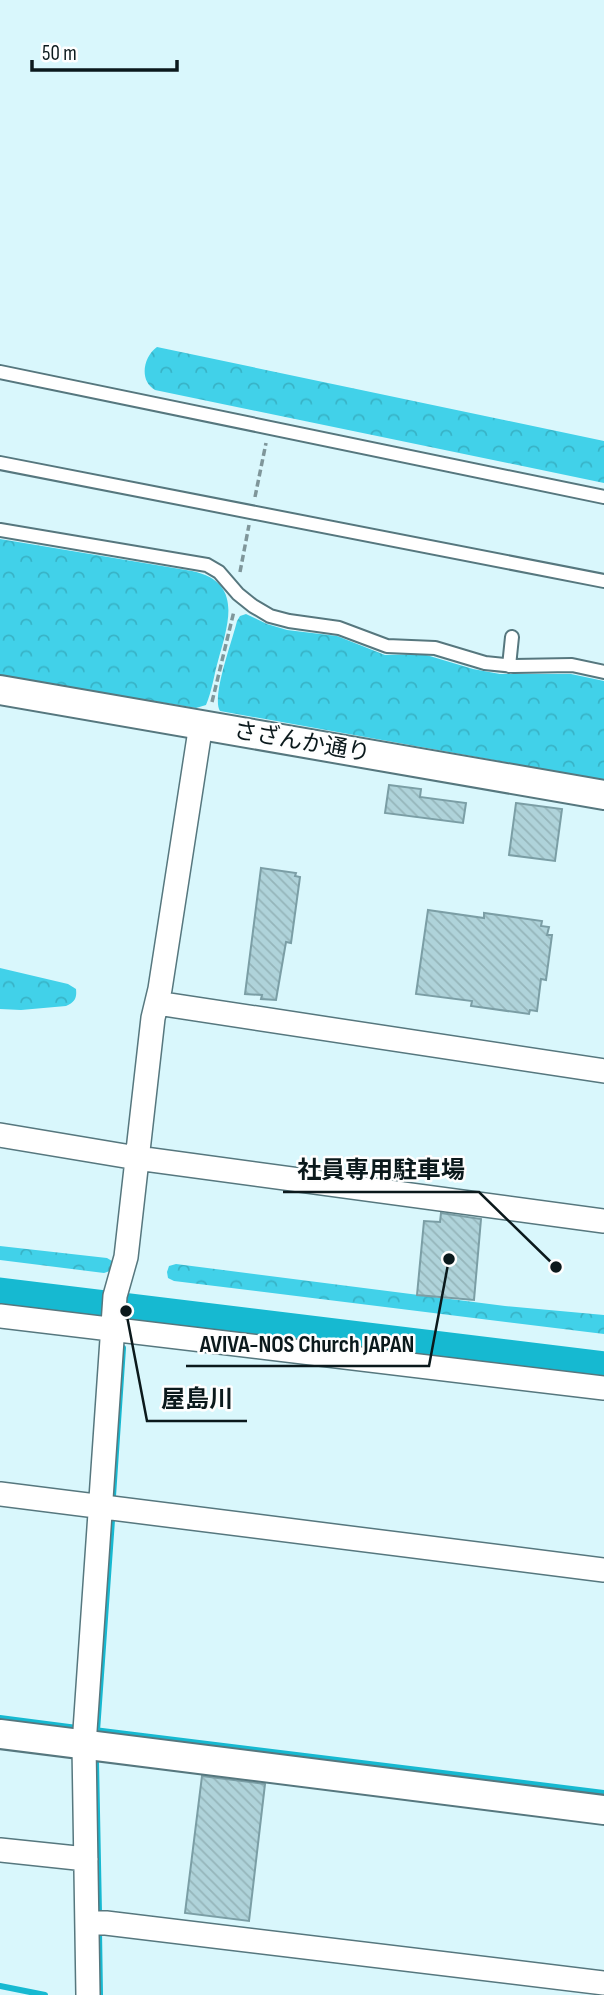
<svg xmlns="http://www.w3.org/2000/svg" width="604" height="1995" font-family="'Sofia Sans Condensed','Noto Sans JP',sans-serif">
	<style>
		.forest { fill: url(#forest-crowns) }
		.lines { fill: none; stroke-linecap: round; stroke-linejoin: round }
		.stream { stroke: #16b9d1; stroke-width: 6 }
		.river { stroke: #16b9d1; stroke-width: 35 }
		.building { fill: url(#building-back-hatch); stroke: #7b9ea5; stroke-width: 2 }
		.service-casing { stroke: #56777e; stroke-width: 16 }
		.minor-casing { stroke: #56777e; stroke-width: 26 }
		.tertiary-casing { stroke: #56777e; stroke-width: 32 }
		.path { stroke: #7f969a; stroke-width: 3.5; stroke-dasharray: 7 3.5; stroke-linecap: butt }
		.service { stroke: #fff; stroke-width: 12 }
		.minor { stroke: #fff; stroke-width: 23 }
		.tertiary { stroke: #fff; stroke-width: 28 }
		.labels { text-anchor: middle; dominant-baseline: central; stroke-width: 5; stroke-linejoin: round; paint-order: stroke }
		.street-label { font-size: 23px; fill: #0b191c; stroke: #fefefe }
		.leader { fill: none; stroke: #0b191c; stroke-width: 2.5 }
		.callout-dot { fill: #0b191c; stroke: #fefefe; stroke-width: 2.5 }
		.callout-label { font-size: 24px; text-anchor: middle; font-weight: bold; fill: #0b191c; stroke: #fefefe; stroke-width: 5; stroke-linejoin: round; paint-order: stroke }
	</style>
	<defs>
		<pattern id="forest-crowns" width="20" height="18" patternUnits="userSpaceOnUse" patternTransform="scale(1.75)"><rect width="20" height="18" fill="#41d1e9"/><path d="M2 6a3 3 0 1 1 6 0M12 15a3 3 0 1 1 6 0" fill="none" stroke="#38b3c7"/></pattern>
		<pattern id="building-back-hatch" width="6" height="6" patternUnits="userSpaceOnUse" patternTransform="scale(1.75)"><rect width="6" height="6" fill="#afd3da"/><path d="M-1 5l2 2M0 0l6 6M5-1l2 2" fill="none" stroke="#95b5ba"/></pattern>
	</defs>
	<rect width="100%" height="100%" fill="#d9f7fc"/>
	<!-- forest -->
	<path class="forest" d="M 157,347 L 604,441 L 604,483 L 155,390 C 139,381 143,357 157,347 Z
		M 0,539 L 192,571 C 244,582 228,624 218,661 C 214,675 212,691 206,705 L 196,708 L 0,676 Z
		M 246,614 L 267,624 L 287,630 L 337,636 L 385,655 L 423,654 L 473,669 L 500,674 L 571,674 L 604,681 L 604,780 L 220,711 C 211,697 233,639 237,621 L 240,616 Z
		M 0,968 L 68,984 L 76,989 C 77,998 75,1002 66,1006 L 21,1010 L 0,1009 Z
		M 0,1246 L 107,1258 L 112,1261 L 113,1266 L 110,1271 L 104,1273 L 0,1260 Z
		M 176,1264 L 505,1306 L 604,1315 L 604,1334 L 174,1281 L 168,1278 L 167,1272 L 169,1266 Z"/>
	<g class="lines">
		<!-- stream -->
		<path class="stream" d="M 125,1324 L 126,1311
			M 113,1496 L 123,1348
			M 0,1718 L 77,1728
			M 94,1730 L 604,1793
			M 97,1731 L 112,1520
			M 96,1761 L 99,1913
			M 99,1931 L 100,1995
			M 0,1986 L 45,1995"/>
		<!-- river -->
		<path class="river" d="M 0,1295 L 604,1369"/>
	</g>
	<!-- building -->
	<path class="building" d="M 389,785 L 421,789 L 420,797 L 466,803 L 463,823 L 385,813 Z
		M 516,803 L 562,809 L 555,861 L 509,855 Z
		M 261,868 L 296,873 L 295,876 L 300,877 L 291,943 L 286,942 L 276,1000 L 261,999 L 262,995 L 245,994 Z
		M 428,910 L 484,918 L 484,913 L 542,921 L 541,926 L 549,927 L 547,935 L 552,935 L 546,980 L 541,979 L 537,1011 L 530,1010 L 529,1014 L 471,1006 L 472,1001 L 416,994 Z
		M 441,1213 L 481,1219 L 474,1300 L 417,1295 L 424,1221 L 440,1222 Z
		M 202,1776 L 265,1784 L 249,1921 L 185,1913 Z"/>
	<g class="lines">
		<!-- service casing -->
		<g class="service-casing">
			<path id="service" d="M 0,372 L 604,497
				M 0,463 L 604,581
				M 0,530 L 207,565 L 219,572 L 238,594 L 253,606 L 270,616 L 289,621 L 339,628 L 387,646 L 435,648 L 485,663 L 514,666 L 572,665 L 604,672
				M 509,666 L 512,637"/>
		</g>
		<!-- minor casing -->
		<g class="minor-casing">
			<path id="minor" d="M 157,1003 L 604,1071
				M 0,1135 L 137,1158 L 604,1221
				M 0,1316 L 604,1388
				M 0,1494 L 604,1570
				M 0,1850 L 86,1859
				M 87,1923 L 106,1923 L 604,1983
				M 88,1995 L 84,1745 L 115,1296 L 126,1257 L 153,1018 L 160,989 L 201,724"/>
		</g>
		<!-- tertiary casing -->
		<g class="tertiary-casing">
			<path id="tertiary" d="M 0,690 L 604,795
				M 0,1734 L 604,1810"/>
		</g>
		<!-- path -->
		<path class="path" d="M 255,497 L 266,443
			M 240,572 L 249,525
			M 212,702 L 234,611"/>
		<!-- service -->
		<use href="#service" class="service"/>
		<!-- minor -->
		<use href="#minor" class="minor"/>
		<!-- tertiary -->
		<use href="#tertiary" class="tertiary"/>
	</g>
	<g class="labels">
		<!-- street labels -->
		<g class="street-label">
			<text transform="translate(302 742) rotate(10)">さざんか通り</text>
		</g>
	</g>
	<!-- callouts -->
	<path class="leader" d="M556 1267L479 1192H283M449 1259L429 1366H186M126 1311L147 1421H247"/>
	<g class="callout-dot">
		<circle cx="556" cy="1267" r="7"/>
		<circle cx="449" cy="1259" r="7"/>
		<circle cx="126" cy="1311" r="7"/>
	</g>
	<g class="callout-label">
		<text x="381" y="1178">社員専用駐車場</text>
		<text x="307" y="1352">AVIVA-NOS Church JAPAN</text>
		<text x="197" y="1407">屋島川</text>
	</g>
	<!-- scale -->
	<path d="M32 60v10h145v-10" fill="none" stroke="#0b191c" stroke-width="3.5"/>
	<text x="42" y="60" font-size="21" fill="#0b191c" stroke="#fefefe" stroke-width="5" paint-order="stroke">50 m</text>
</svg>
